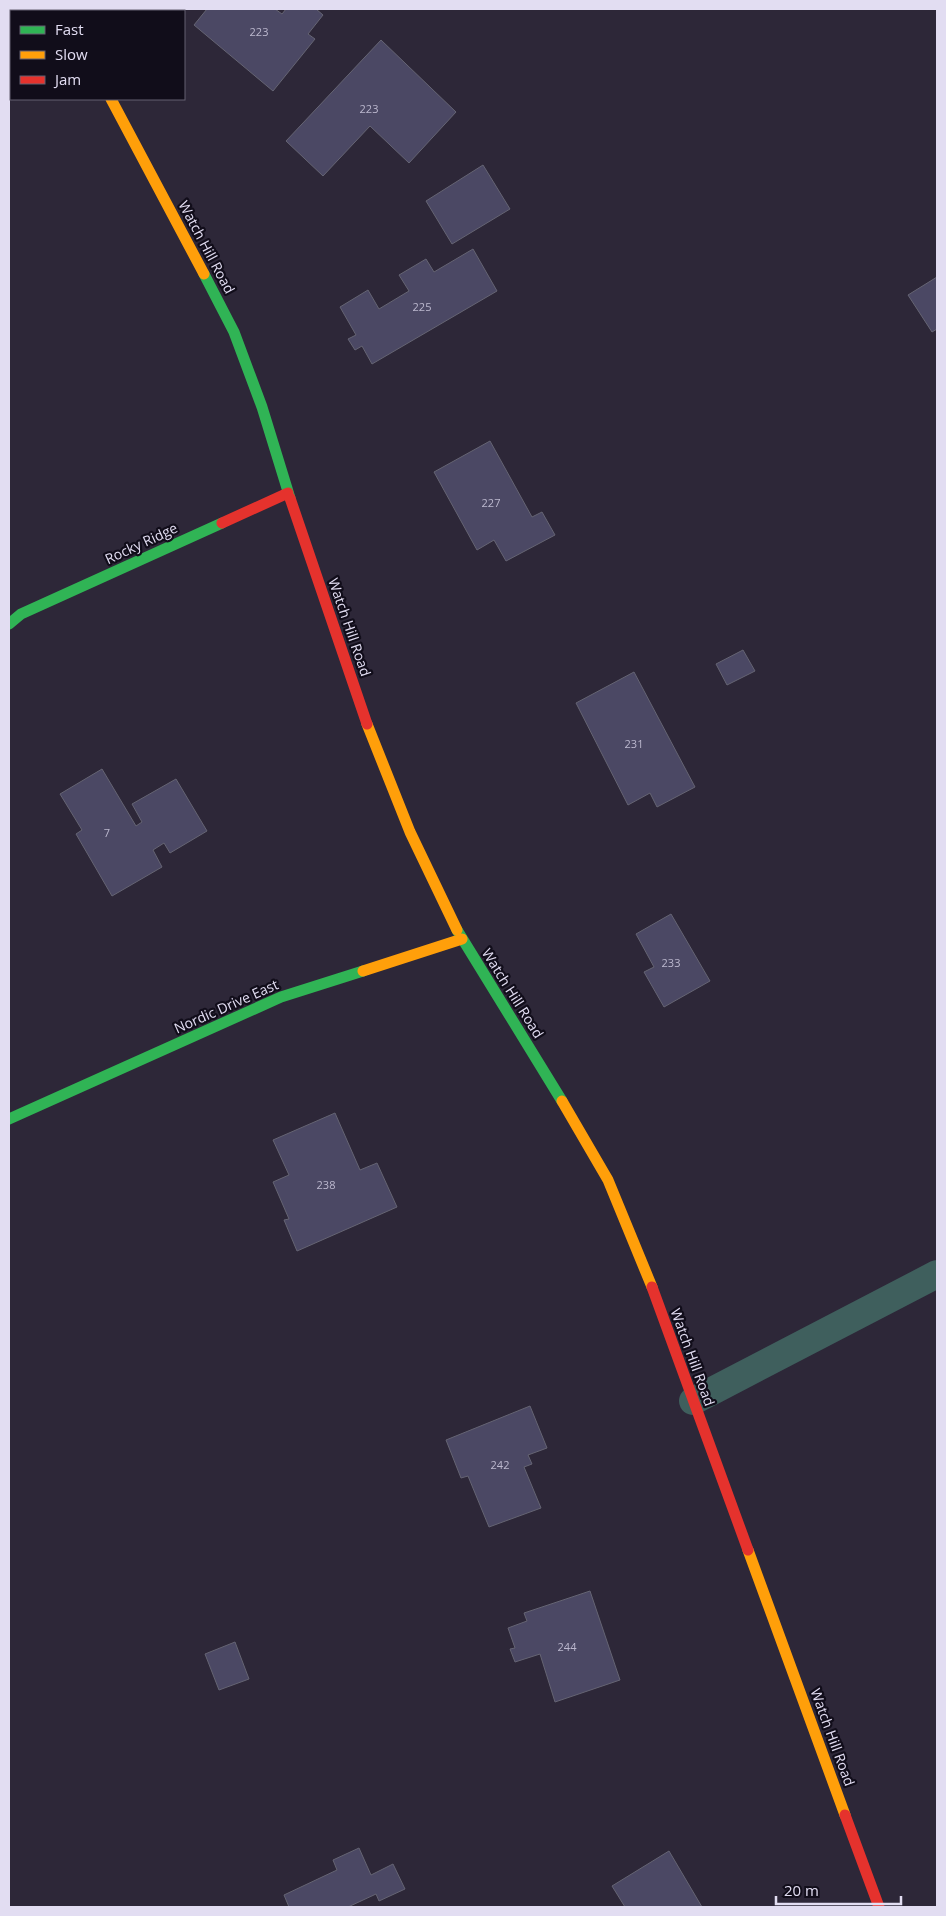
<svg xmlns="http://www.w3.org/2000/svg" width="946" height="1916" font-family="'Open Sans',sans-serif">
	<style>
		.green { fill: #2f3311 }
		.building { fill: #4b4864; stroke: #656473 }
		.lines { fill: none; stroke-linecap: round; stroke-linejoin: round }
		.street { stroke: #3f5f5d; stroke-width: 28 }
		.fast { stroke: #30b455; stroke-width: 11 }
		.slow { stroke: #ff9f0a; stroke-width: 11 }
		.jam { stroke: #e5322d; stroke-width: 11 }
		.labels { text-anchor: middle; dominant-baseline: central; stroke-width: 4.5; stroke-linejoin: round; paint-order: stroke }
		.number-label { font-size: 11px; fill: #bcb8ce }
		.street-label { font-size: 14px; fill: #e2ddf2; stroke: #110d1a }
	</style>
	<rect width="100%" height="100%" fill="#2d2738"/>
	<!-- green -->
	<path class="green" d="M 102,9 L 167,9 L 166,11 L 104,11 Z"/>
	<!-- building -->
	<path class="building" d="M 207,9 L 275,9 L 282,14 L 286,9 L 316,9 L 323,15 L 308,34 L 315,39 L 273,91 L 194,25 Z
		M 381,40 L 456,112 L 409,163 L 370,126 L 323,176 L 286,141 Z
		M 483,165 L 510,209 L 452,244 L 426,201 Z
		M 473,249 L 497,291 L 372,364 L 362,346 L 355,350 L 348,339 L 356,335 L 340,307 L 368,290 L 379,309 L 409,291 L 399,275 L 426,259 L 434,272 Z
		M 937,277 L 937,329 L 932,332 L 908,295 Z
		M 490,441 L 532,517 L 542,512 L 555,535 L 506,561 L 494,540 L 477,550 L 434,472 Z
		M 743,650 L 755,671 L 727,685 L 716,664 Z
		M 634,672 L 695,787 L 657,807 L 650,793 L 628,805 L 576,703 Z
		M 102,769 L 136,826 L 142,822 L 132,804 L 176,779 L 207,831 L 170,853 L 164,843 L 153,850 L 162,867 L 112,896 L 76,834 L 82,830 L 60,794 Z
		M 671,914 L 710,981 L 664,1007 L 644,972 L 654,967 L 636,934 Z
		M 335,1113 L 360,1170 L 377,1163 L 397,1207 L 297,1251 L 284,1220 L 289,1219 L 273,1182 L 289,1175 L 273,1140 Z
		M 530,1406 L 547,1448 L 528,1455 L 532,1464 L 524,1467 L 541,1508 L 489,1527 L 468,1476 L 461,1478 L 446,1440 Z
		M 590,1591 L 620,1680 L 555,1702 L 540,1654 L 515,1662 L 510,1649 L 515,1648 L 508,1628 L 527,1621 L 524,1613 Z
		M 235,1642 L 249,1679 L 219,1690 L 205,1654 Z
		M 359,1848 L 371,1875 L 393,1864 L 405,1889 L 379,1901 L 376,1894 L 348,1907 L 289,1907 L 284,1895 L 337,1870 L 333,1860 Z
		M 669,1851 L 702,1907 L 625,1907 L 612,1886 Z"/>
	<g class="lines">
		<!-- street -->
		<path class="street" d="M 693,1401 L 937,1274"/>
		<!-- fast -->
		<path class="fast" d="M 63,9 L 64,11
			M 204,274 L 234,332 L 262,407 L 290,498
			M 9,624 L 21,614 L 222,523
			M 457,930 L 562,1101
			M 9,1119 L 281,997 L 363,971"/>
		<!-- slow -->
		<path class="slow" d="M 111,99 L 204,274
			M 367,724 L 410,832 L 457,930
			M 363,971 L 462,939
			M 562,1101 L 608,1180 L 652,1287
			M 748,1550 L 845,1815"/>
		<!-- jam -->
		<path class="jam" d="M 290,498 L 367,724
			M 222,523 L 288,493
			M 652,1287 L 748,1550
			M 845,1815 L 879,1907"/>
	</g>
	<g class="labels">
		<!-- number labels -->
		<g class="number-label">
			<text x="259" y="31">223</text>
			<text x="369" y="108">223</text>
			<text x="422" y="306">225</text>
			<text x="491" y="502">227</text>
			<text x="634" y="743">231</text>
			<text x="107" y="832">7</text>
			<text x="671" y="962">233</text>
			<text x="326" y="1184">238</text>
			<text x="500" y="1464">242</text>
			<text x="567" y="1646">244</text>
		</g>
		<!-- street labels -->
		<g class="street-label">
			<text transform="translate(207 247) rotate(62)">Watch Hill Road</text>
			<text transform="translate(141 543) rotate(-25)">Rocky Ridge</text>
			<text transform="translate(350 627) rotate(71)">Watch Hill Road</text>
			<text transform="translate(513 993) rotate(58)">Watch Hill Road</text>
			<text transform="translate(226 1006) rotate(-24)">Nordic Drive East</text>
			<text transform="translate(693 1357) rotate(70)">Watch Hill Road</text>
			<text transform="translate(833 1737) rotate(70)">Watch Hill Road</text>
		</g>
	</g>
	<!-- border -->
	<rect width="946" height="1916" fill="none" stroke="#e2ddf2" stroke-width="20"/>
	<!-- legend -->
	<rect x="10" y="10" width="175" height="90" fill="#110d1a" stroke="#656070"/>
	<rect x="20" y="26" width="25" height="8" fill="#30b455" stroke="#656070"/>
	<text x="55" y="35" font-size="15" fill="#e2ddf2">Fast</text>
	<rect x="20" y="51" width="25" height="8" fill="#ff9f0a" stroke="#656070"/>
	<text x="55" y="60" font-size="15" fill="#e2ddf2">Slow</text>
	<rect x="20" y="76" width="25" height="8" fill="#e5322d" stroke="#656070"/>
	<text x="55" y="85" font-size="15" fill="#e2ddf2">Jam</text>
	<!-- scale -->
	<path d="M776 1896v8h125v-8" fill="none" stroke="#e2ddf2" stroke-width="2.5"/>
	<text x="784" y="1896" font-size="15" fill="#e2ddf2" stroke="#110d1a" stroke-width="4" paint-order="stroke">20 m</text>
</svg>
